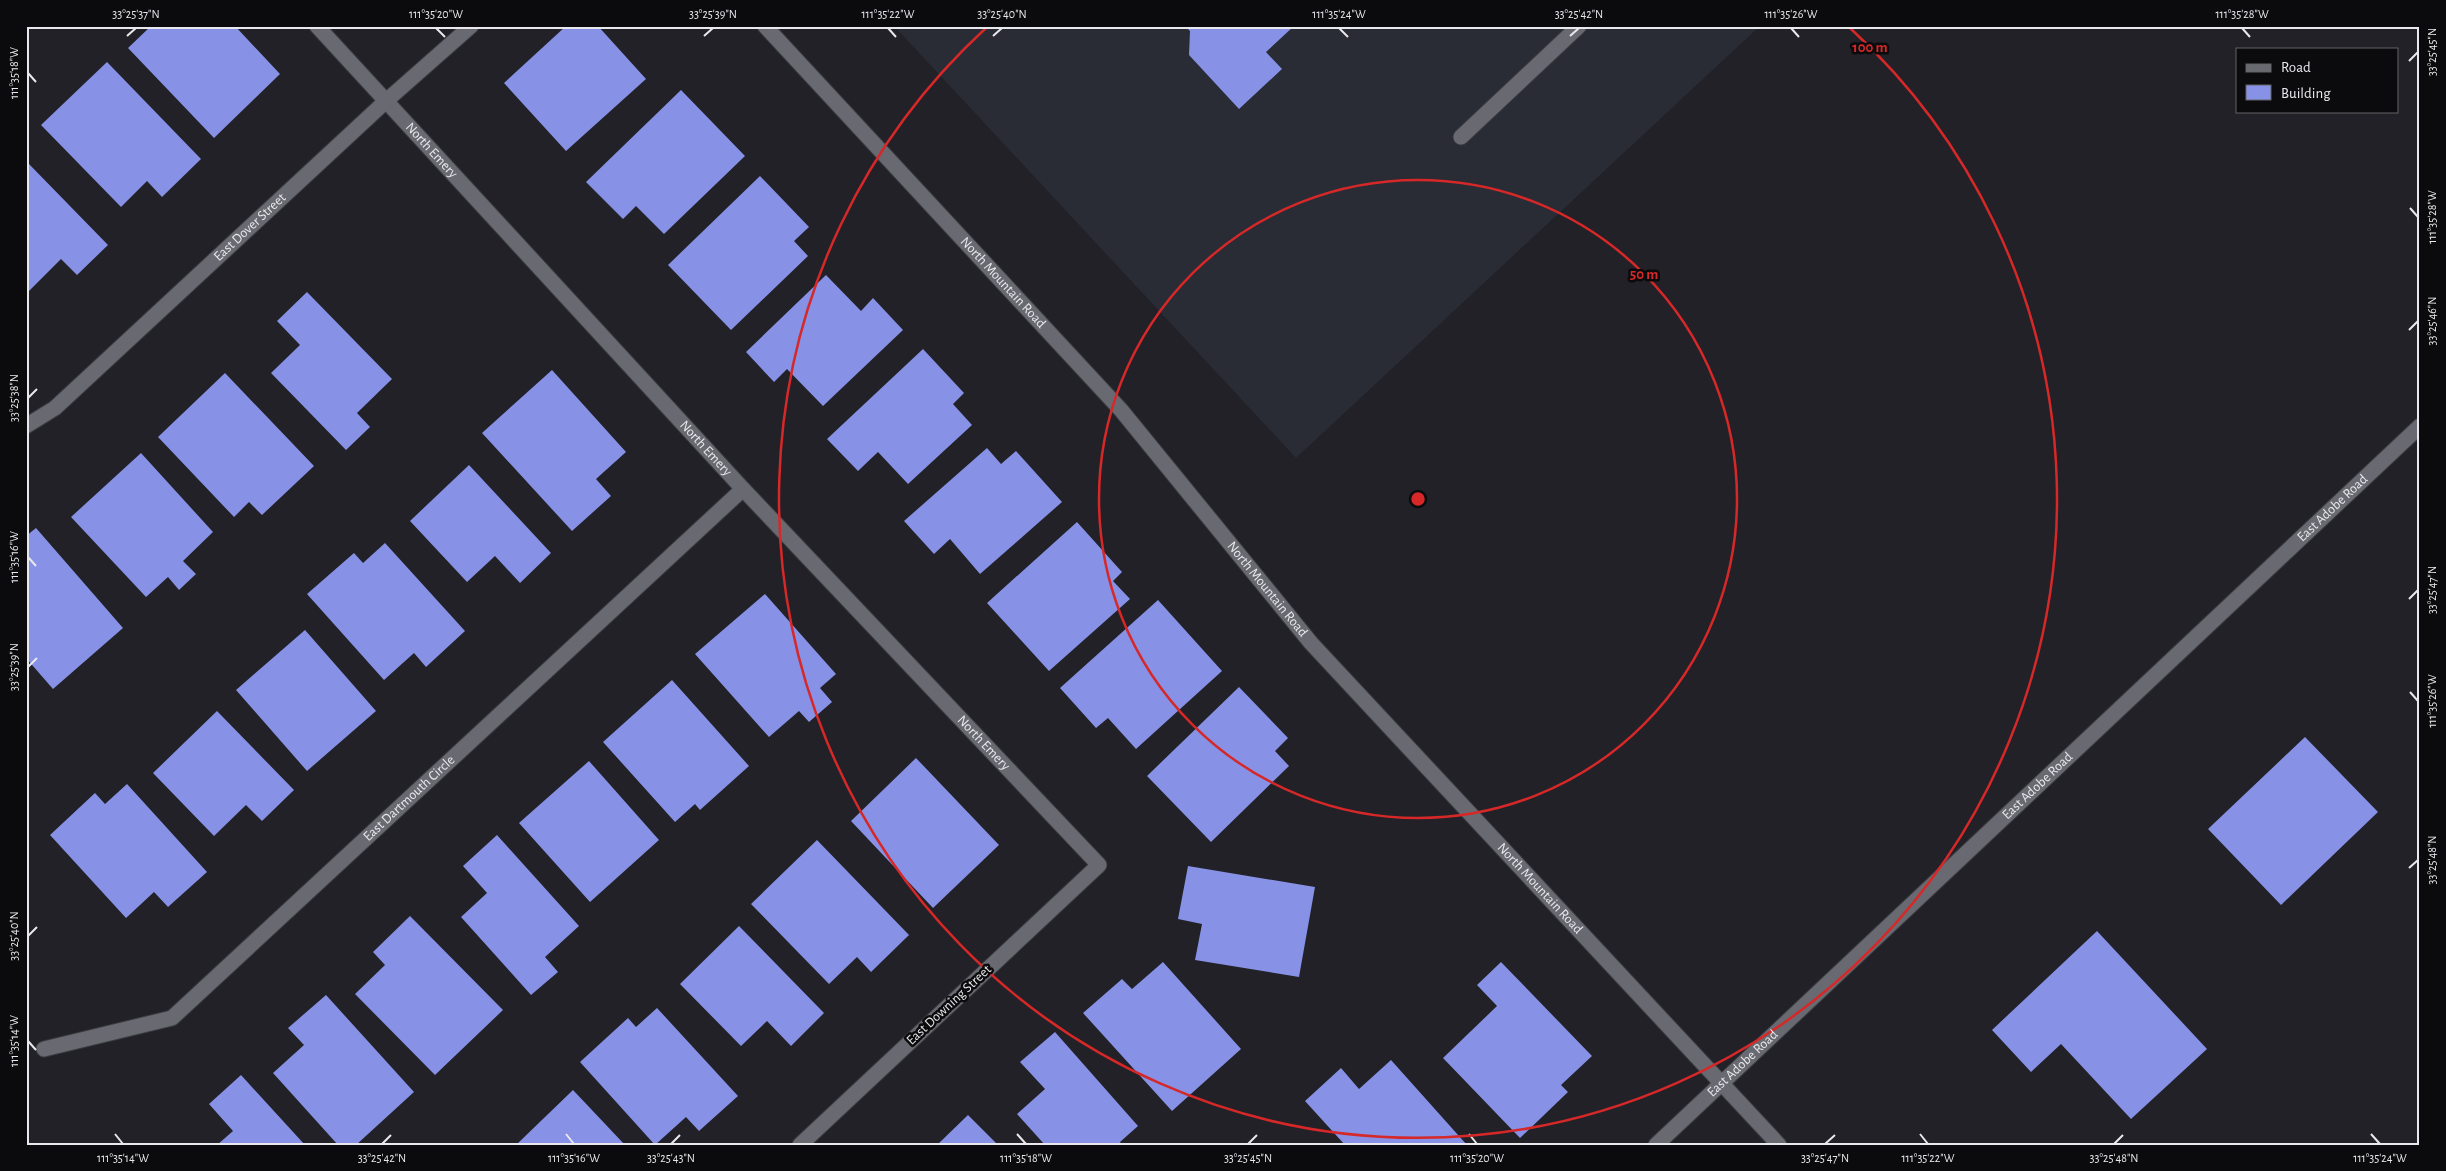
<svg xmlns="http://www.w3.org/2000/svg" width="2446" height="1171" font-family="'Alegreya Sans',sans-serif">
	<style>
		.built { fill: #292b35 }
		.building { fill: #8791e5 }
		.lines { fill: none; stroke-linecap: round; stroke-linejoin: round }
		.lane-casing { stroke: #3b3c41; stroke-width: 17 }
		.street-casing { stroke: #3b3c41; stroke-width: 17 }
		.lane { stroke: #696a71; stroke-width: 15 }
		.street { stroke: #696a71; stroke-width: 15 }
		.ticks { fill: none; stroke: #e9e9ed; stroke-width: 2 }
		.ring { fill: none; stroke: #d62828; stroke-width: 2.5 }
		.labels { text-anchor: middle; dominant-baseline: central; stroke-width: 5; stroke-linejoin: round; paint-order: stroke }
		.street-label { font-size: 14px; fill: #e9e9ed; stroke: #0b0b0d }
		.centre { fill: #d62828; stroke: #0b0b0d; stroke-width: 2.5 }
		.ring-label { font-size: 15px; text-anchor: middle; font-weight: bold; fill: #d62828; stroke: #0b0b0d; stroke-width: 5; stroke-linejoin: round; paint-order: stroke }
		.neatline { fill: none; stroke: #e9e9ed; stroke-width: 2 }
		.ticks-label { font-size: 12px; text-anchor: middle; fill: #e9e9ed }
	</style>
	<rect width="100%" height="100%" fill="#212127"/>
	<!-- built -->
	<path class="built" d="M 894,26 L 1760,26 L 1296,458 Z"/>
	<!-- building -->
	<path class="building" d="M 151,26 L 235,26 L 280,74 L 214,138 L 128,48 Z
		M 566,26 L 598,26 L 646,79 L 566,151 L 504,83 Z
		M 1185,26 L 1294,26 L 1266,52 L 1282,69 L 1239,109 L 1189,55 L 1190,31 Z
		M 107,62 L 201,159 L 162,197 L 147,181 L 121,207 L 41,125 Z
		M 681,90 L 745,156 L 664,234 L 636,206 L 623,219 L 586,182 Z
		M 29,164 L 108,245 L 77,275 L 61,259 L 26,294 L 26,167 Z
		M 760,176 L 809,227 L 794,241 L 808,256 L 731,330 L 668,265 Z
		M 826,275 L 861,311 L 873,298 L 903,330 L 823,406 L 787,369 L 774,382 L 746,352 Z
		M 307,292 L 392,379 L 357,413 L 370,427 L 346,450 L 271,373 L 300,345 L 277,321 Z
		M 923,349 L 964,393 L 953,404 L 972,425 L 908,484 L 878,452 L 858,471 L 827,439 Z
		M 552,370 L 626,452 L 596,479 L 611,496 L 572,531 L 482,433 Z
		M 225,373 L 314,466 L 262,515 L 249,502 L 234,517 L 158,437 Z
		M 987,448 L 1001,464 L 1016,451 L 1062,502 L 980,574 L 950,539 L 934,554 L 904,521 Z
		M 141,453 L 213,532 L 183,561 L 196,574 L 179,590 L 168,577 L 146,597 L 71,517 Z
		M 469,465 L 551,553 L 520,583 L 495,556 L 467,582 L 410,521 Z
		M 1077,522 L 1122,572 L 1113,581 L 1130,599 L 1049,671 L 987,603 Z
		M 36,528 L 123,628 L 53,689 L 26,658 L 26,536 Z
		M 385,543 L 465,631 L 426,667 L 414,653 L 384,680 L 307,594 L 354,553 L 363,563 Z
		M 765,594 L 836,674 L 820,688 L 832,702 L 809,722 L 799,711 L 769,737 L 695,654 Z
		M 1158,600 L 1222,671 L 1136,749 L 1108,718 L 1096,728 L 1060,688 Z
		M 305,630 L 376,711 L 307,771 L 236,690 Z
		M 672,680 L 749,766 L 700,810 L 695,804 L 675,822 L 603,742 Z
		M 1239,687 L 1288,738 L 1275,751 L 1289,766 L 1211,842 L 1147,776 Z
		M 217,711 L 294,790 L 262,821 L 246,805 L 214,836 L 153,773 Z
		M 2305,737 L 2378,812 L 2281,905 L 2208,829 Z
		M 916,758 L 999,845 L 933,908 L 851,821 Z
		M 589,761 L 659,840 L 590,902 L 519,823 Z
		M 127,784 L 207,872 L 168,907 L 154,892 L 126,918 L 50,835 L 95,793 L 105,804 Z
		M 497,835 L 579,926 L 545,957 L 558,972 L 531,995 L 461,917 L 487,893 L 463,866 Z
		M 817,840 L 909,935 L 871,972 L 857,957 L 829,984 L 751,904 Z
		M 1188,866 L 1315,887 L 1299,977 L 1195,960 L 1202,924 L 1178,919 Z
		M 410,916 L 503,1010 L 435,1075 L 355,994 L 385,965 L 373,952 Z
		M 739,926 L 824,1013 L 791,1046 L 767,1021 L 741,1046 L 680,984 Z
		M 2097,931 L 2207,1049 L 2131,1119 L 2061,1044 L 2031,1072 L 1992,1030 Z
		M 1163,962 L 1241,1049 L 1172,1111 L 1083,1013 L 1122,979 L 1132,989 Z
		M 1501,962 L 1592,1056 L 1561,1085 L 1568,1092 L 1520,1138 L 1443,1058 L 1497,1006 L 1477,985 Z
		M 326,995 L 414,1092 L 356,1145 L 338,1145 L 273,1073 L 304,1045 L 288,1028 Z
		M 657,1008 L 738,1096 L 699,1131 L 686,1117 L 655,1145 L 580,1062 L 628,1018 L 636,1027 Z
		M 1055,1032 L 1138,1126 L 1120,1142 L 1122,1145 L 1045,1145 L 1017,1114 L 1045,1089 L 1020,1062 Z
		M 1391,1060 L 1467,1145 L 1345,1145 L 1305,1101 L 1341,1068 L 1359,1089 Z
		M 241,1075 L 305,1145 L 217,1145 L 233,1131 L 209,1104 Z
		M 573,1090 L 625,1145 L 516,1145 Z
		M 968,1115 L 998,1145 L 937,1145 Z"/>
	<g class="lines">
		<!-- lane casing -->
		<g class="lane-casing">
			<path id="lane" d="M 1461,137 L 1579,26"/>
		</g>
		<!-- street casing -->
		<g class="street-casing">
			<g id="street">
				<path id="s1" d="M 317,26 L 743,489 L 1099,865 L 800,1145"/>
				<path id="s2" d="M 765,26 L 1121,410 L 1311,643 L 1779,1145"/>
				<path id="s3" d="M 26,426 L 55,408 L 386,101 L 471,26"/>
				<path id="s4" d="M 44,1049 L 172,1018 L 743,489"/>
				<path id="s5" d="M 1656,1145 L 2420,426"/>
			</g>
		</g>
		<!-- lane -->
		<use href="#lane" class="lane"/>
		<!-- street -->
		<use href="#street" class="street"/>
	</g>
	<!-- ticks -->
	<path class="ticks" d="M 436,28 L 445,37M 888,28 L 896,37M 1339,28 L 1348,37M 1791,28 L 1799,37M 2242,28 L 2250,37M 127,36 L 136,28M 704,36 L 713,28M 993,36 L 1002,28M 1570,36 L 1579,28M 2409,61 L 2418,52M 28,73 L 36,82M 2410,208 L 2418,217M 2409,330 L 2418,321M 28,398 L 37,389M 28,557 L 36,566M 2409,599 L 2418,590M 28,667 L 37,658M 2410,692 L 2418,701M 2409,868 L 2418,860M 28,936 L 37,927M 28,1041 L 36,1050M 115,1134 L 123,1144M 566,1134 L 574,1144M 1017,1134 L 1026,1144M 1469,1134 L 1477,1144M 1920,1134 L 1928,1144M 2371,1134 L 2380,1144M 382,1144 L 391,1135M 671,1144 L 680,1135M 1248,1144 L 1257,1135M 1825,1144 L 1835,1135M 2114,1144 L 2123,1135"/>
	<!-- distance rings -->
	<g class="ring">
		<circle cx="1418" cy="499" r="319"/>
		<path d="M1850 28A639 639 0 1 1 986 28"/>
	</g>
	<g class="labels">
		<!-- street labels -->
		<g class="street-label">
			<text stroke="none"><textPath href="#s1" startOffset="169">North Emery</textPath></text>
			<text stroke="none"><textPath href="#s3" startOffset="300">East Dover Street</textPath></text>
			<text stroke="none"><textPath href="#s2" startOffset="350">North Mountain Road</textPath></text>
			<text stroke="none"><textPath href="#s1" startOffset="574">North Emery</textPath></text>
			<text stroke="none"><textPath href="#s5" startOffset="929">East Adobe Road</textPath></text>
			<text stroke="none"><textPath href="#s2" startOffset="755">North Mountain Road</textPath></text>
			<text stroke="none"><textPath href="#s1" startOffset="979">North Emery</textPath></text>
			<text stroke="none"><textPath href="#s5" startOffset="524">East Adobe Road</textPath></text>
			<text stroke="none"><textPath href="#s4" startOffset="455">East Dartmouth Circle</textPath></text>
			<text stroke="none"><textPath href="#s2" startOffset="1160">North Mountain Road</textPath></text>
			<text transform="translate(949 1005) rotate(-43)">East Downing Street</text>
			<text stroke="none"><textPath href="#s5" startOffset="119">East Adobe Road</textPath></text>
		</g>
	</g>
	<circle cx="1418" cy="499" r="8" class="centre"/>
	<g class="ring-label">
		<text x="1870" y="52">100 m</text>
		<text x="1644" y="279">50 m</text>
	</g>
	<!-- border -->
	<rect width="2446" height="1171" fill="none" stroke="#0b0b0d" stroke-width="55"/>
	<!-- legend -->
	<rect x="2236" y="48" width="162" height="65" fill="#0b0b0d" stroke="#646467"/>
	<rect x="2246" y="64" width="25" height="8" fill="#696a71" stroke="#646467"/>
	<text x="2281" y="72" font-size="15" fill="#e9e9ed">Road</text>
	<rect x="2246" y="85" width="25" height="15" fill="#8791e5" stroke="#646467"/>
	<text x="2281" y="98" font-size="15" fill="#e9e9ed">Building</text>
	<rect x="28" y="28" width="2390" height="1116" class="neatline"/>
	<g class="ticks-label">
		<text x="136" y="18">33°25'37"N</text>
		<text x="436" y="18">111°35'20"W</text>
		<text x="713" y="18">33°25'39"N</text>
		<text x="888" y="18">111°35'22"W</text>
		<text x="1002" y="18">33°25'40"N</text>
		<text x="1339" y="18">111°35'24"W</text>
		<text x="1579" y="18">33°25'42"N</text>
		<text x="1791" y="18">111°35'26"W</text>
		<text x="2242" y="18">111°35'28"W</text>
		<text transform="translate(2432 52) rotate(-90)" y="4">33°25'45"N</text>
		<text transform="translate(14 73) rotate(-90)" y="4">111°35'18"W</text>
		<text transform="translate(2432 217) rotate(-90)" y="4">111°35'28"W</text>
		<text transform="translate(2432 321) rotate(-90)" y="4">33°25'46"N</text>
		<text transform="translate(14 398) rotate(-90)" y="4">33°25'38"N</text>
		<text transform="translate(14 557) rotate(-90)" y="4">111°35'16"W</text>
		<text transform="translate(2432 590) rotate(-90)" y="4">33°25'47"N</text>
		<text transform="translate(14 667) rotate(-90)" y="4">33°25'39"N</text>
		<text transform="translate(2432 701) rotate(-90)" y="4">111°35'26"W</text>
		<text transform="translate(2432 860) rotate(-90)" y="4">33°25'48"N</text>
		<text transform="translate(14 936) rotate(-90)" y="4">33°25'40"N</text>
		<text transform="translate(14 1041) rotate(-90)" y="4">111°35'14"W</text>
		<text x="123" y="1162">111°35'14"W</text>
		<text x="382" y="1162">33°25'42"N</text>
		<text x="574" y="1162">111°35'16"W</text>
		<text x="671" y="1162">33°25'43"N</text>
		<text x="1026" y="1162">111°35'18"W</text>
		<text x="1248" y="1162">33°25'45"N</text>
		<text x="1477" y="1162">111°35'20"W</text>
		<text x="1825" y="1162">33°25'47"N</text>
		<text x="1928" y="1162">111°35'22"W</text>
		<text x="2114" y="1162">33°25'48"N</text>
		<text x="2380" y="1162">111°35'24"W</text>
	</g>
</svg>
